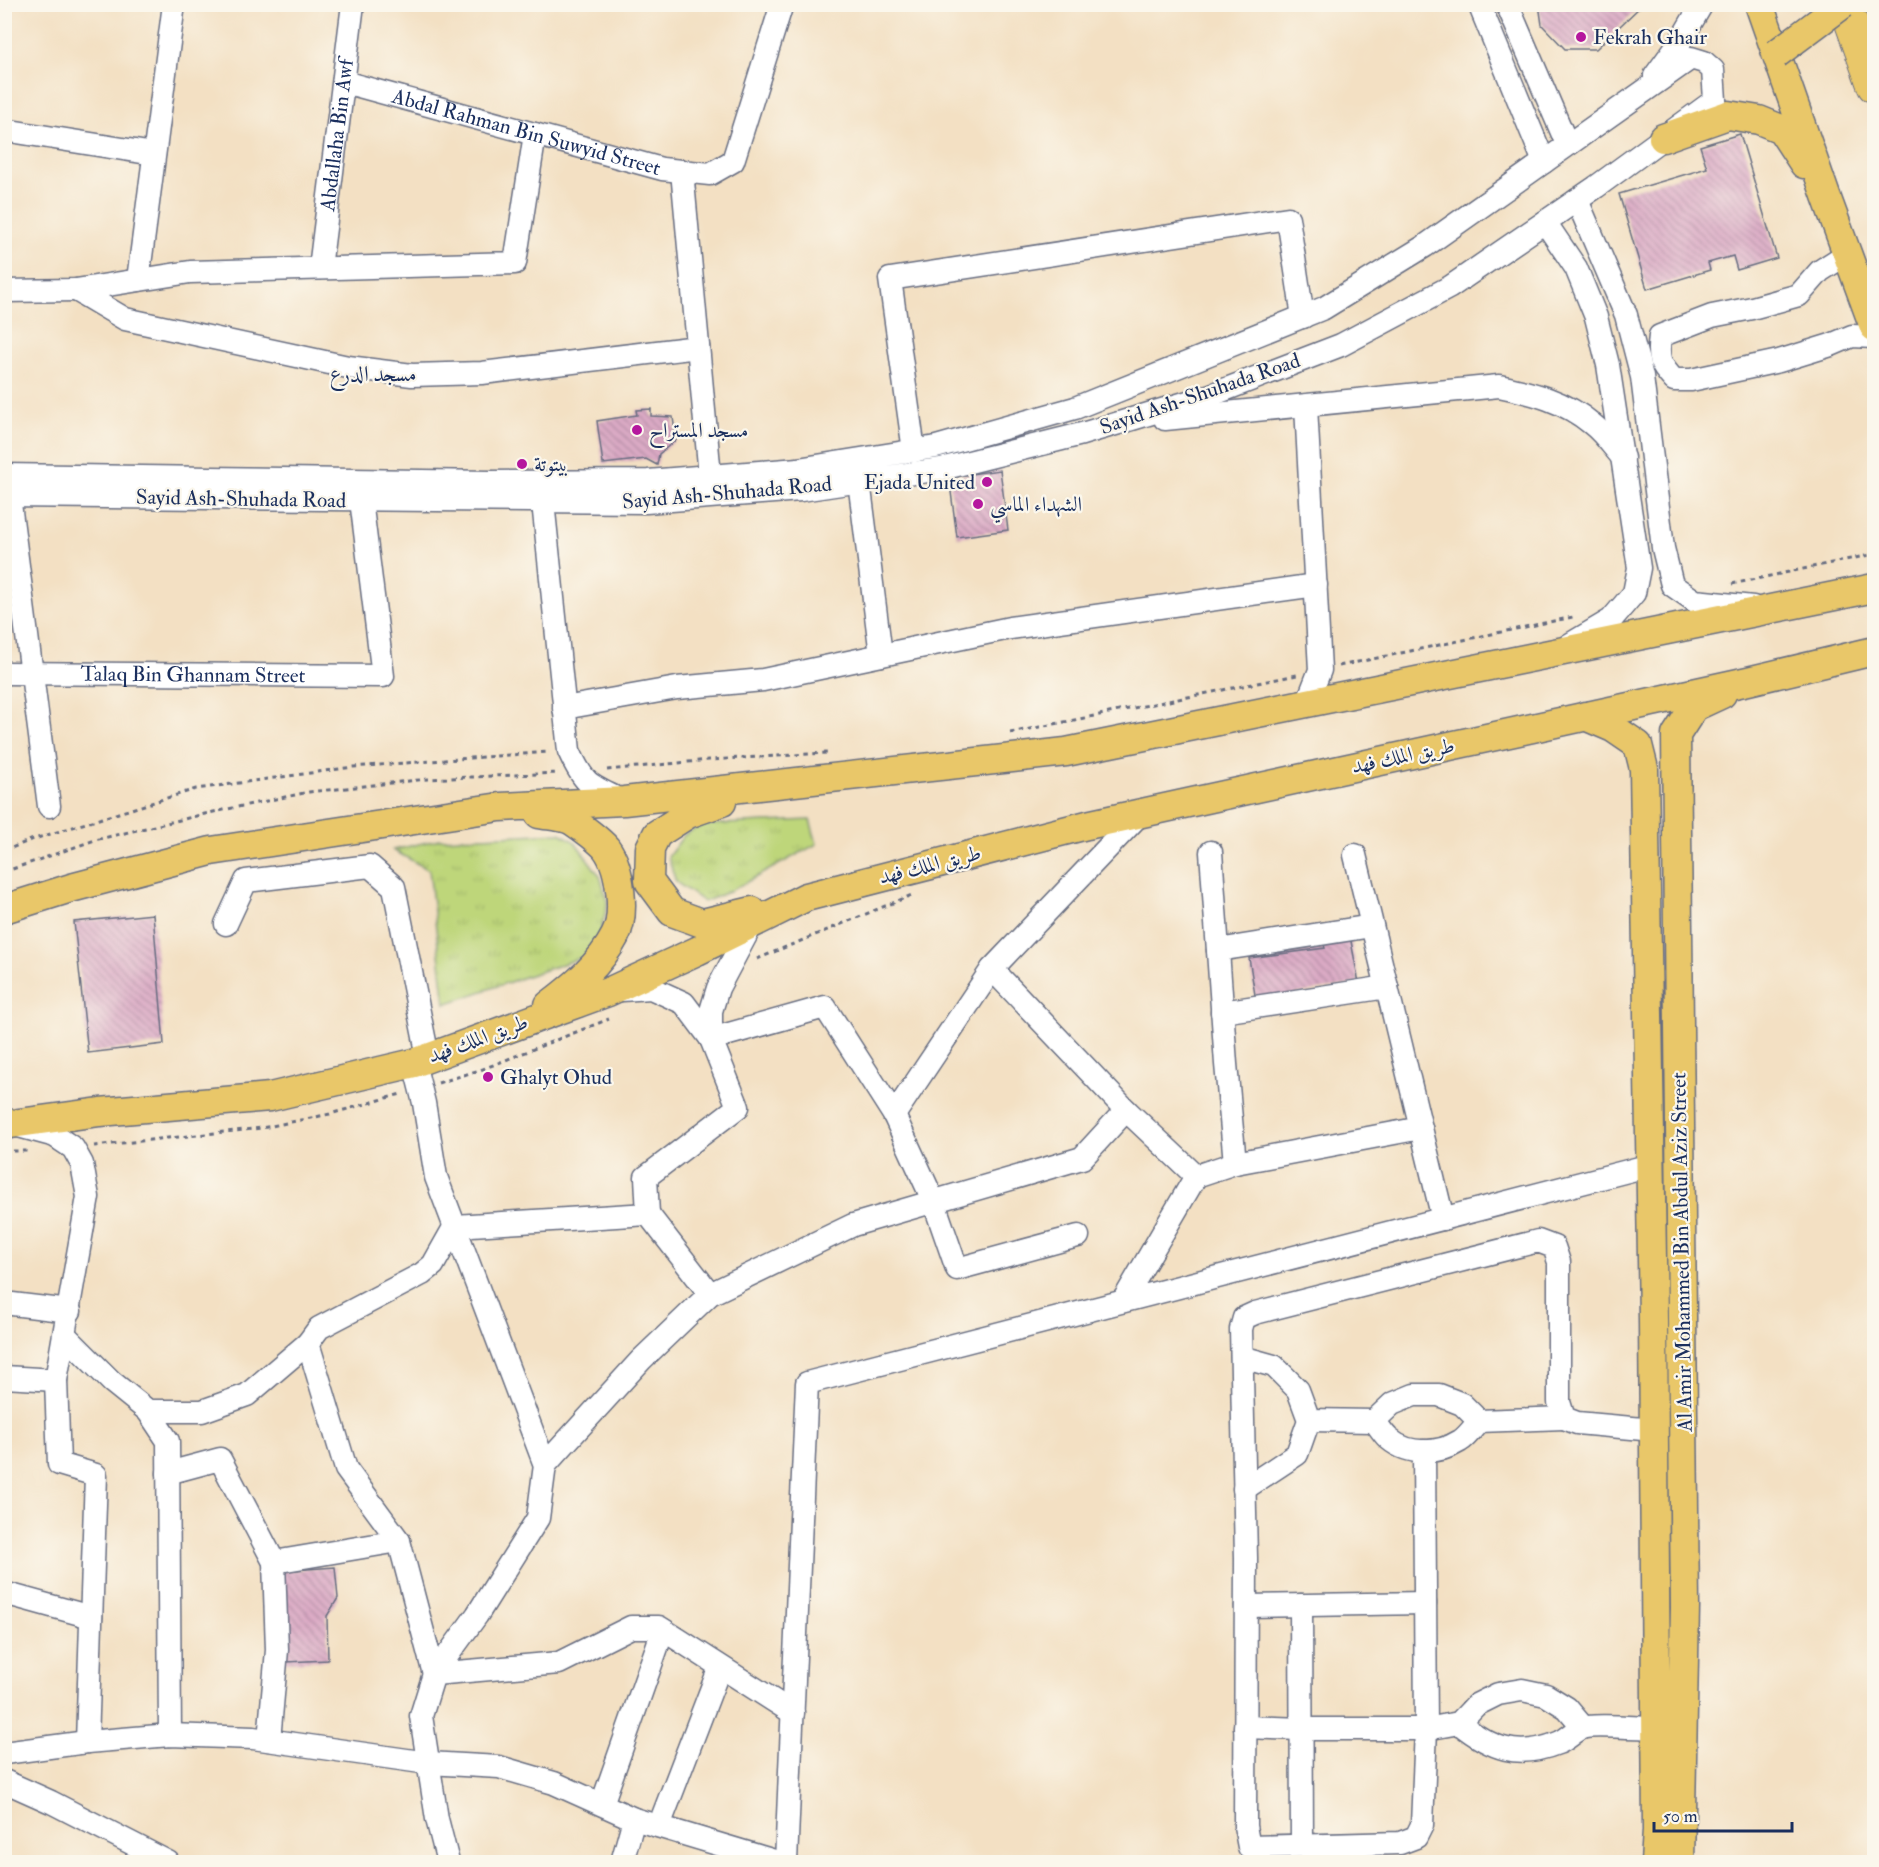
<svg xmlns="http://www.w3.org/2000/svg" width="1879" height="1867" font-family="'IM FELL Double Pica',Amiri,serif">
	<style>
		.grass { fill: url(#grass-tufts); stroke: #6c826c; stroke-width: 1.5 }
		.building { fill: url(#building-back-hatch) }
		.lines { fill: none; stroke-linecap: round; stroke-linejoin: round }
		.minor-casing { stroke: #676d81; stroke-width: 25 }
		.major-casing { stroke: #676d81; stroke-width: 31 }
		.highway-casing { stroke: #676d81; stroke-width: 35 }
		.path { stroke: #676d81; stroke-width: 3; stroke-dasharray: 4.5 4.5; stroke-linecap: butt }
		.minor { stroke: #fff; stroke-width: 22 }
		.major { stroke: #e9c769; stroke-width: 28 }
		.highway { stroke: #e9c769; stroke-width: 33 }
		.major-bridge-casing { stroke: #676d81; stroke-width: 31; stroke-linecap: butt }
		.major-bridge { stroke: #e9c769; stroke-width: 28 }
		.poi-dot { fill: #b5179e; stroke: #fbf7ec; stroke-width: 2 }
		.labels { text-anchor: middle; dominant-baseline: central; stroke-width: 4.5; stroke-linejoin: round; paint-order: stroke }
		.poi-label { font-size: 21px; fill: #1b2f5e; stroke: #fbf7ec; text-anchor: start }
		.street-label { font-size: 21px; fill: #1b2f5e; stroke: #fbf7ec }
		.neighbourhood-label { font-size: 22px; fill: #1b2f5e; stroke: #fbf7ec }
	</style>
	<defs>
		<pattern id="grass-tufts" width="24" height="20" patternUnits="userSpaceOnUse" patternTransform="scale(1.5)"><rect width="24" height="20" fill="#bed67a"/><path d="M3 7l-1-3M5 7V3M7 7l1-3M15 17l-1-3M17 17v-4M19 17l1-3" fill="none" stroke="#a3b86c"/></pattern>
		<pattern id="building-back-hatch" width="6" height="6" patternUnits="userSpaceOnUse" patternTransform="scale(1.5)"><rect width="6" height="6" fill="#dbaac5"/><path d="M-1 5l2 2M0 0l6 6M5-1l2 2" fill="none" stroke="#b18ba3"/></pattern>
	</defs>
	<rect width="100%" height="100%" fill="#fbf7ec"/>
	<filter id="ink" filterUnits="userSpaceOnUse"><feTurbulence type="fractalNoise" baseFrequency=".0167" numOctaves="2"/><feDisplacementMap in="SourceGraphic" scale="12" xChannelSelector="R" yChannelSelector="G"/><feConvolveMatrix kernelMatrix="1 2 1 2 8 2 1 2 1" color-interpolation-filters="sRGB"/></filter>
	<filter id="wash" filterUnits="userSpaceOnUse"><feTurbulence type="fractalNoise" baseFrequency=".008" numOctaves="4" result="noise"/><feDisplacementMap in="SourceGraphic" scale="24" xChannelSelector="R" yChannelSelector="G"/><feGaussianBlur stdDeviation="1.35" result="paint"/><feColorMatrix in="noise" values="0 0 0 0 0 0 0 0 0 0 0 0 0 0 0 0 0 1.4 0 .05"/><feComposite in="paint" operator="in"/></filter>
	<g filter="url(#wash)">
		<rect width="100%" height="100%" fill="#f3e0c3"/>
		<!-- grass -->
		<path class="grass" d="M 810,820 L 817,844 L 730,891 L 704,902 L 676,882 L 668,857 L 684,835 L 703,825 Z
			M 560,833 L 575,842 L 600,876 L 608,901 L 600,935 L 583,957 L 445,1004 L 429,870 L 393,850 L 440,839 Z"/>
		<g id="blocks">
			<!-- building -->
			<path class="building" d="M 1539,4 L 1643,4 L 1596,49 L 1565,49 L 1542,25 Z
				M 1740,134 L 1777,258 L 1737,270 L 1733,256 L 1708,263 L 1710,270 L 1647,289 L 1619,194 L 1707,168 L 1700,146 Z
				M 651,409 L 651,416 L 673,417 L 676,440 L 659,454 L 657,465 L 646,459 L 603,464 L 597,421 L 637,415 L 636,410 Z
				M 1000,470 L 1008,530 L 957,537 L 949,477 Z
				M 153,914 L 164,1044 L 88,1053 L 74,922 Z
				M 1350,936 L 1359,983 L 1256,1001 L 1249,958 L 1325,948 L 1323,941 Z
				M 335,1567 L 338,1598 L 327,1616 L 328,1660 L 286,1662 L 281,1571 Z"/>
		</g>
	</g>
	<g filter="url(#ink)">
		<use href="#blocks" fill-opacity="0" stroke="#676d81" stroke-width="1.5"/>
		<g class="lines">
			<!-- minor casing -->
			<g class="minor-casing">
				<g id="minor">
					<path d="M 1479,4 L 1544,162"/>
					<path d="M 1507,4 L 1567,144"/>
					<path d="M 1655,76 L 1681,40 L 1702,4"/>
					<path id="s1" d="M 344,82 L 662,169 L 710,174 L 733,161 L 782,4"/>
					<path d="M 4,130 L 154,154"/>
					<path d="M 682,171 L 710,476"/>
					<path d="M 1577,200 L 1626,315 L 1642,377 L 1663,548 L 1672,585 L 1695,601 L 1753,607"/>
					<path d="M 1545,222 L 1576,268 L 1596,317 L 1608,365 L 1639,568 L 1634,593 L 1611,620 L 1569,645"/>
					<path d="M 1848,253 L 1820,271 L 1799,295 L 1752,308 L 1712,316 L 1660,336 C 1657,358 1659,364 1674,380 L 1691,380 L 1779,361 L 1831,345 L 1852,336 L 1874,337"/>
					<path id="s2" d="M 320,268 L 353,4"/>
					<path d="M 138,280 L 174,4"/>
					<path d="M 76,290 L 125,319 L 348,367 L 412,375 L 482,373 L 698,347"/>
					<path d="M 4,291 L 76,290 L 190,272 L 515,263 L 535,134"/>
					<path d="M 1306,406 L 1320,670 L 1307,703"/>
					<path d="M 1165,419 L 1499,386 C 1533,393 1565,401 1592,424 C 1604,433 1613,447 1623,458"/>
					<path d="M 914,451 L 890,279 L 1288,218 L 1303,317"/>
					<path d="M 4,475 L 491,482 L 648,481 L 798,469 L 936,447 L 1075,408 L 1324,308 L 1425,246 L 1691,58 L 1704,62 L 1713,70 L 1715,100 L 1596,187 L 1450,287 L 1341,345 L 1211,395 L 1119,423 L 1082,434 L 941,469 L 801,490 L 646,502 L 4,496"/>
					<path d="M 859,481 L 881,655"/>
					<path d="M 9,496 L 49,806"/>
					<path d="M 543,502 L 569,751 C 585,786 589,785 623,801"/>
					<path id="s3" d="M 4,673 L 383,676 L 361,500"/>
					<path d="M 564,708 L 677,688 L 763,680 L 1010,628 L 1316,585"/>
					<path d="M 1211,852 L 1226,1064 L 1235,1163"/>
					<path d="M 1355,855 L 1443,1219"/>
					<path d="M 226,924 L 246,881 L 370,866 L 394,887 L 428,1057"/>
					<path d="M 1218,950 L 1372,926"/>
					<path d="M 992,969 L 1126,1110 L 1196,1176 L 1235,1163 L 1421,1128"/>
					<path d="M 622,990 L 651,988 L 684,1003 L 711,1039 L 738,1107 L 646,1177 L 648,1214"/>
					<path d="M 1222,1012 L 1387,987"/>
					<path d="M 711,1039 L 825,1007 L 894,1115 L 933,1200 L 957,1269 L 1078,1236"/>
					<path d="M 711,1039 L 711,1011 L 718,988 L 752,924"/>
					<path d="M 414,1063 L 424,1103 L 436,1177 L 545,1465 L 538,1518 L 477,1615 L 434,1674 L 421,1716 L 437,1819 L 448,1862"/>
					<path d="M 894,1115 L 992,969 L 1140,814"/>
					<path d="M 18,1126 L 55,1136 L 73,1148 L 82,1164 L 88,1197 L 56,1380 L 59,1464 L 96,1475 L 87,1742"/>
					<path d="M 1123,1301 L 1196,1176"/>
					<path d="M 4,1303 L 70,1311"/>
					<path d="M 65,1335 L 112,1382 L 148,1411 L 168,1441 L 170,1735"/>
					<path d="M 308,1343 L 346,1469 L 399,1541 L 434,1674 L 559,1663 L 631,1627 L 659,1627 L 793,1713"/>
					<path d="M 1242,1357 L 1274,1366 L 1298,1390 L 1309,1420 L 1297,1454 L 1244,1489"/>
					<path d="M 4,1377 L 56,1380"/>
					<path d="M 148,1411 L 202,1411 L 247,1395 L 308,1343 L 319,1328 L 422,1274 L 433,1265 L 455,1226 L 648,1214 L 710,1294"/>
					<path d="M 1309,1420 L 1374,1421 L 1392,1404 L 1414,1395 L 1439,1395 L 1462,1404 L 1479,1421 L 1564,1418"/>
					<path d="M 1374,1421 C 1379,1426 1383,1434 1389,1439 C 1409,1456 1439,1454 1460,1441 C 1467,1437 1474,1427 1479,1421"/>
					<path d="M 545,1465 L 641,1360 L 710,1294 L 853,1225 L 1082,1158 L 1126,1110"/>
					<path d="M 168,1473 L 220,1459 L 274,1562 L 277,1650 L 269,1740"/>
					<path d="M 274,1562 L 399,1541"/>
					<path d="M 4,1593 L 91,1617"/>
					<path d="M 1301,1605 L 1302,1845"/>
					<path d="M 1246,1606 L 1425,1603"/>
					<path d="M 1459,1723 C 1491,1749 1518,1759 1558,1743 C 1567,1740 1573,1732 1582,1728 C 1591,1724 1643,1728 1656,1728"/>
					<path d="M 1245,1727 L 1302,1729 L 1426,1729 L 1424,1451"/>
					<path d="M 1583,1727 L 1567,1708 L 1546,1695 L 1522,1690 L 1498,1694 L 1476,1705 L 1459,1723 L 1426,1729 L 1422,1825 L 1416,1837 L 1400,1843 L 1249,1847 L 1245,1826 L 1246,1558 L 1241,1329 L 1244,1318 L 1255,1313 L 1538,1241 L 1554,1247 L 1559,1262 L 1559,1402 L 1564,1418 L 1577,1423 L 1654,1430"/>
					<path d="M 4,1753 L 87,1742 L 170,1735 L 253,1738 L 428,1763 L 499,1767 L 554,1783 L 634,1819 L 778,1862"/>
					<path d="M 4,1781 L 51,1802 L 168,1862"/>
					<path d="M 602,1804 L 663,1630"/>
					<path d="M 659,1826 L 720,1667"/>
					<path d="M 622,1862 L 634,1819"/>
					<path d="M 786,1862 L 807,1383 L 1651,1165"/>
				</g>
			</g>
			<!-- major casing -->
			<g class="major-casing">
				<path id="major" d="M 1759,4 L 1826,196 L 1874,327
					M 1663,138 L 1728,115 L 1759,120 L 1781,129 L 1804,164
					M 1585,716 L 1613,728 L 1638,745 L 1644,769 L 1653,1320 L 1657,1831 L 1655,1862
					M 722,802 L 688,814 L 657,834 L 650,848 L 649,881 L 672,912 L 702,923 L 752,911
					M 539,814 C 549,816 566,816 574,822 C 583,828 600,841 606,848 C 621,868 626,915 615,936 C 600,965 574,986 549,1005
					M 4,909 L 71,888 L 211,851 L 500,807 L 624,801 L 1066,752 L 1874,588
					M 4,1125 L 100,1112 L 270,1097 L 414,1063 L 608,992 L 697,951 L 806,897 L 1087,825 L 1748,681 L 1874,651
					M 1680,1862 L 1685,1607 L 1676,735 L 1694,707 L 1722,694"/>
			</g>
			<!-- highway casing -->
			<g class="highway-casing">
				<path id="highway" d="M 1852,24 L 1874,86"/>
			</g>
			<!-- path -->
			<path class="path" d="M 1732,584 L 1874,554
				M 1339,666 L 1573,617
				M 1010,733 L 1297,675
				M 607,770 L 709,760 L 827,753
				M 4,851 L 31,840 L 196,789 L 353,767 L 549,752
				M 4,872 L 95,840 L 209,813 L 309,792 L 428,779 L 558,773
				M 757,959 L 912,895
				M 438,1083 L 483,1069 L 609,1019
				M 94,1146 L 262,1128 L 330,1114 L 401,1094
				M 4,1151 L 28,1151"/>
			<!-- minor -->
			<use href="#minor" class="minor"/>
			<!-- major -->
			<use href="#major" class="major"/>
			<!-- highway -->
			<use href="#highway" class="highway"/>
			<!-- major-bridge casing -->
			<g class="major-bridge-casing">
				<path id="major-bridge" d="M 1776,54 L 1843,4"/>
			</g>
			<!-- major-bridge -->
			<use href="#major-bridge" class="major-bridge"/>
		</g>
	</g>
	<!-- markers -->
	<g class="poi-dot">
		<circle cx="1581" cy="37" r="6"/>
		<circle cx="637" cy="430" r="6"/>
		<circle cx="522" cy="464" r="6"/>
		<circle cx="987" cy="482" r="6"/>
		<circle cx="978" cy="504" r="6"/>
		<circle cx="488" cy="1077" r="6"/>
	</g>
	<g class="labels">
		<!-- poi labels -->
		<g class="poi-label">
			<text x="1593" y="37">Fekrah Ghair</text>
			<text x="649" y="430">مسجد المستراح</text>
			<text x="534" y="464">بيتوتة</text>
			<text x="975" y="482" text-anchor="end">Ejada United</text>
			<text x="990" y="504">الشهداء الماسي</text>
			<text x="500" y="1077">Ghalyt Ohud</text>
		</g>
		<!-- street labels -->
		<g class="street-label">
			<text stroke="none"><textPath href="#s1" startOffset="189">Abdal Rahman Bin Suwyid Street</textPath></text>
			<text stroke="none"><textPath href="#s2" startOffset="134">Abdallaha Bin Awf</textPath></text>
			<text transform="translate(1200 394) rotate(-19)">Sayid Ash-Shuhada Road</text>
			<text transform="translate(727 493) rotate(-5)">Sayid Ash-Shuhada Road</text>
			<text transform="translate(241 499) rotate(1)">Sayid Ash-Shuhada Road</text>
			<text stroke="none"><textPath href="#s3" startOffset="189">Talaq Bin Ghannam Street</textPath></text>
			<text transform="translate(1403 756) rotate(-12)">طريق الملك فهد</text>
			<text transform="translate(930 865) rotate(-14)">طريق الملك فهد</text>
			<text transform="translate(478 1039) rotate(-20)">طريق الملك فهد</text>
			<text transform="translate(1682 1252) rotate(-91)">Al Amir Mohammed Bin Abdul Aziz Street</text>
		</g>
		<!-- neighbourhood labels -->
		<g class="neighbourhood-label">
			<text x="373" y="374">مسجد الدرع</text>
		</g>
	</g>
	<!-- margin -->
	<rect width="1879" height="1867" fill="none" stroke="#fbf7ec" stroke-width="24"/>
	<!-- scale -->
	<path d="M1654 1822v9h138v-9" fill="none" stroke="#1b2f5e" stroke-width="3"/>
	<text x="1663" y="1822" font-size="18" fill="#1b2f5e" stroke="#fbf7ec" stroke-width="4.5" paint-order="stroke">50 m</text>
</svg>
